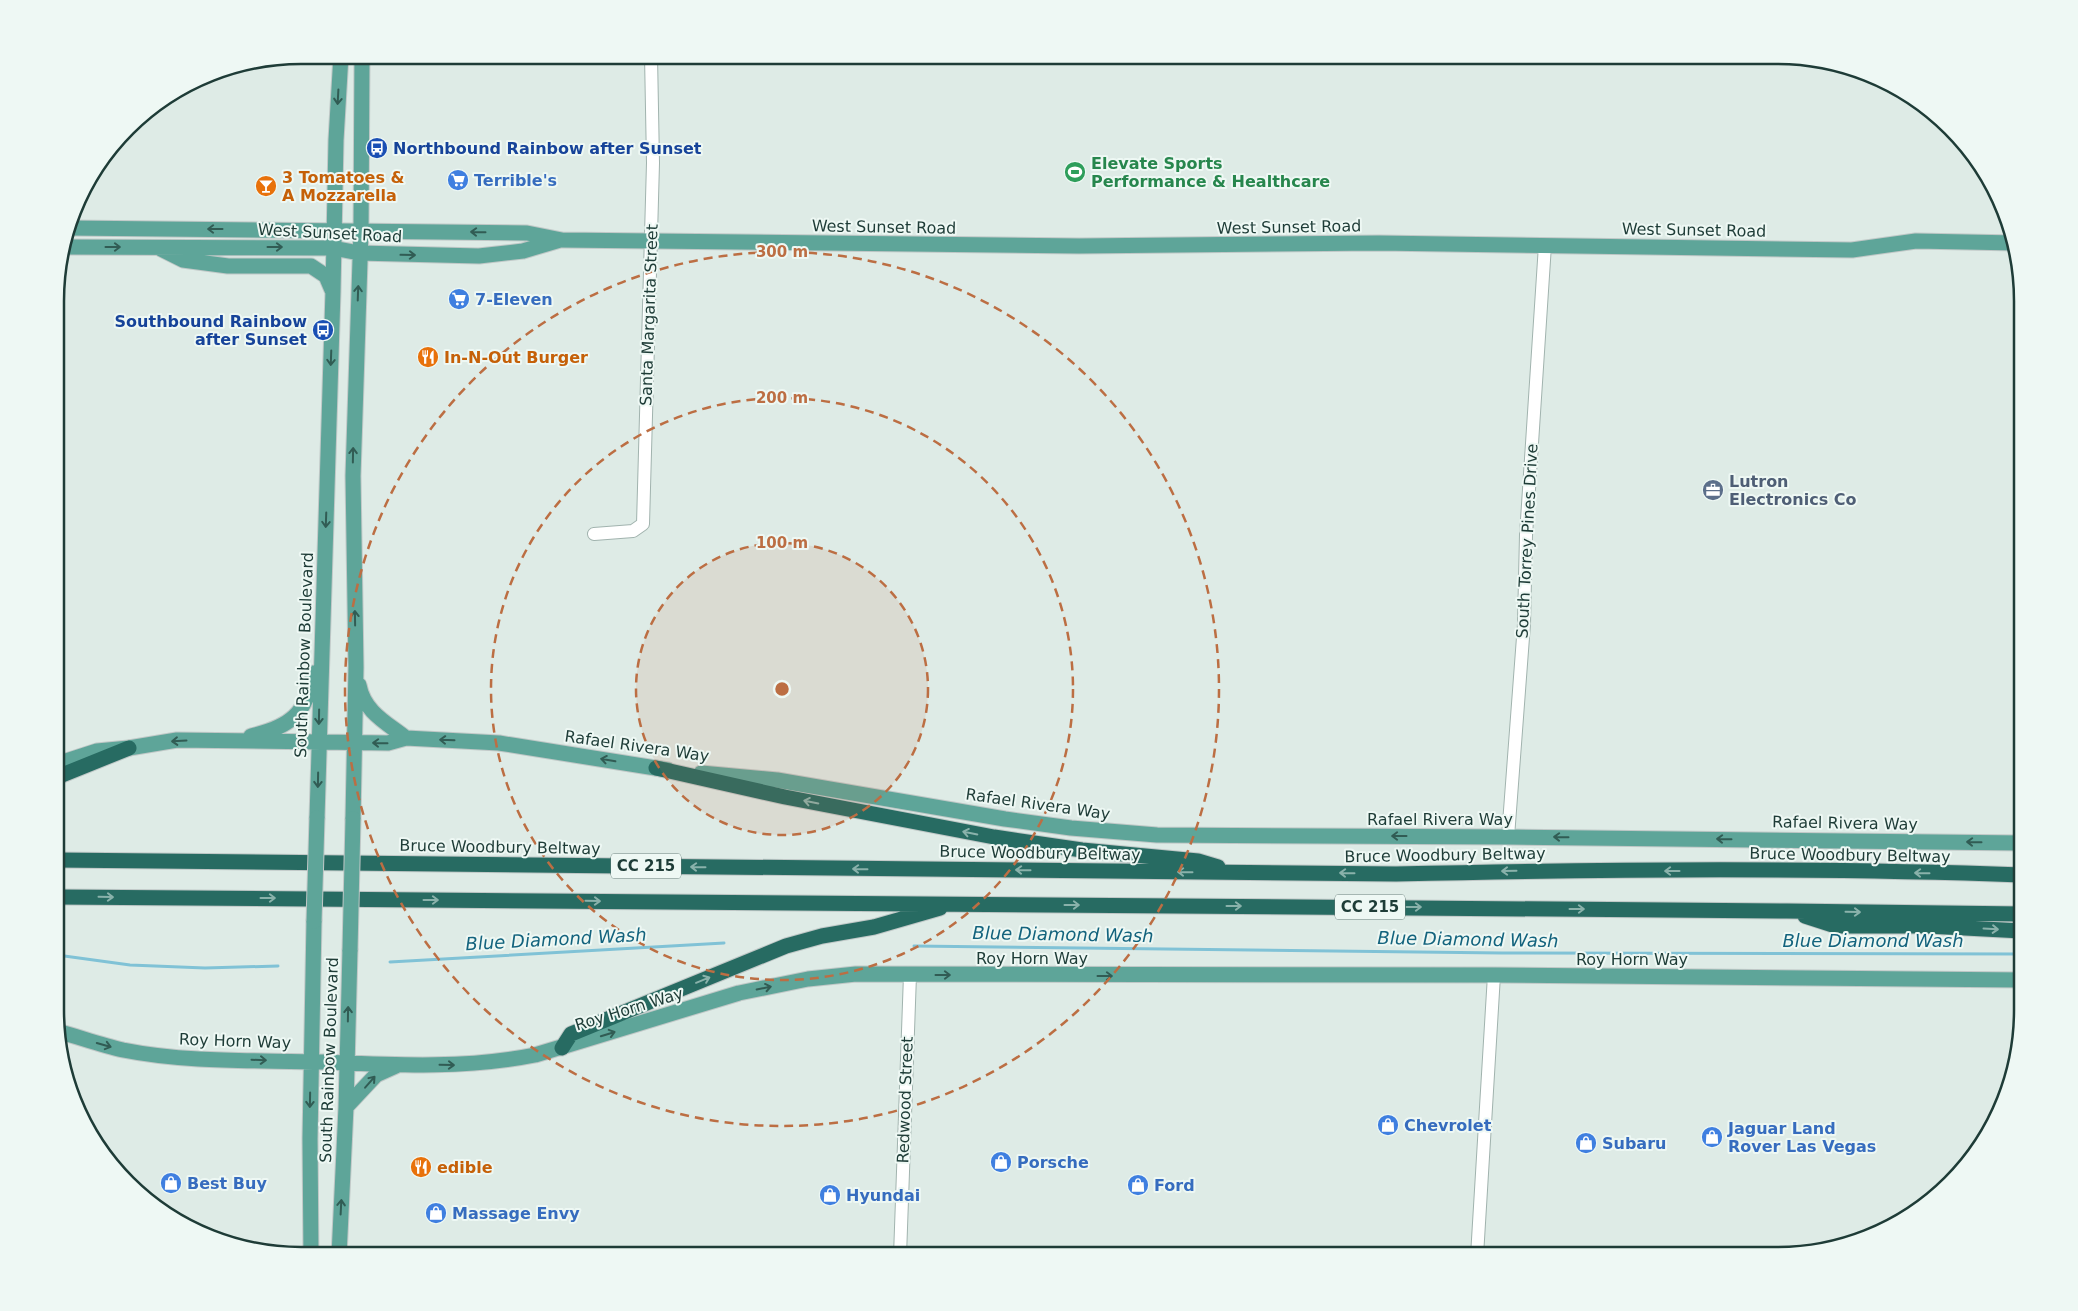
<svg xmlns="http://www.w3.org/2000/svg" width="2078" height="1311" font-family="'DejaVu Sans',sans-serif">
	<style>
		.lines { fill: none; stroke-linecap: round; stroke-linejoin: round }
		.stream { stroke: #80c2d6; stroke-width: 3 }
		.minor-casing { stroke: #a1b3ae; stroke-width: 14 }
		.major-casing { stroke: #c0c8c7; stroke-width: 17 }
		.highway-casing { stroke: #c0c8c7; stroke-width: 17 }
		.minor { stroke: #fff; stroke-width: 12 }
		.major { stroke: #5ea599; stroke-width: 15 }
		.highway { stroke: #276b62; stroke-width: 15 }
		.major-bridge-casing { stroke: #c0c8c7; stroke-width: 17; stroke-linecap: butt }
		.major-bridge { stroke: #5ea599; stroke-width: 15 }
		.oneway { stroke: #315c54 }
		.oneway2 { stroke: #8ab2ab }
		.ring { fill: none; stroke: #bc6e43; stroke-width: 2.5; stroke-dasharray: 9 6 }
		.labels { text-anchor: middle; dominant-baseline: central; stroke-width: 4; stroke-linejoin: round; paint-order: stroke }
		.shield { fill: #eef8f4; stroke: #5c7470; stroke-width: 1 }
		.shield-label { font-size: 15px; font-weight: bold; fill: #1e3c37 }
		.transit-label { font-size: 16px; font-weight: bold; fill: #164399; stroke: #eef8f4; text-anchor: start }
		.leisure-label { font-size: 16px; font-weight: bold; fill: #27864d; stroke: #eef8f4; text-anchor: start }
		.food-label { font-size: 16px; font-weight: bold; fill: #c56008; stroke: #eef8f4; text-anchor: start }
		.shop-label { font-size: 16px; font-weight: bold; fill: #366cbe; stroke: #eef8f4; text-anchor: start }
		.street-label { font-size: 16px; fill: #1e3c37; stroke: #eef8f4 }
		.service-label { font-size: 16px; font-weight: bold; fill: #4e5e75; stroke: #eef8f4; text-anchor: start }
		.water-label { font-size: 18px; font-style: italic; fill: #13637d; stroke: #eef8f4 }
		.rim { fill: none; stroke: #1e3c37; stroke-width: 2.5 }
		.centre { fill: #bc6e43; stroke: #eef8f4; stroke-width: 2.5 }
		.ring-label { font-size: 15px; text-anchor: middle; font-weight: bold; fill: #bc6e43; stroke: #eef8f4; stroke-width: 4; stroke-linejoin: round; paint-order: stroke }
	</style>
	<rect width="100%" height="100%" fill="#deebe6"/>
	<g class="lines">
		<!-- stream -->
		<path class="stream" d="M 914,946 L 1502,953 L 2022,954
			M 57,955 L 130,965 L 205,968 L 278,966
			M 390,962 L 724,943"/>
		<!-- minor casing -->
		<g class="minor-casing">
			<path id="minor" d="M 594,534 L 633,531 L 643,524 L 653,163 L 651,55
				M 1508,837 L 1524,624 L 1526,535 L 1545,245
				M 900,1256 L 910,975
				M 1477,1256 L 1494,975"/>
		</g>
		<!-- major casing -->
		<g class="major-casing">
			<path id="major" d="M 69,228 L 527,233 L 562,240 L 1079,246 L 1379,243 L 1852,250 L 1916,241 L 2016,243
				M 64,247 L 333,248 L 359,253 L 479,256 L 523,251 L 560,240
				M 161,249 L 183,260 L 228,266 L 311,266 L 326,276 L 332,290
				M 359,685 C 364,712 387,723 406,738
				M 251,736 C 290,727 307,714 313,673
				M 57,764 L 97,751 L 129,748 L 177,740 L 388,743 L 406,738 L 499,743 L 668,770
				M 701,773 L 777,780 L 1005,819 L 1071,828 L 1157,835 L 1508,837 L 2022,843
				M 317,818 L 333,291 L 336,140 L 341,55
				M 353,819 L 356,667 L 353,476 L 361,230 L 362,55
				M 57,1031 C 79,1037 101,1045 123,1050 C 188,1063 257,1060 323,1062 C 394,1065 465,1069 535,1055 L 739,993 L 808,979 L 856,974 L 1494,975 L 2022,980
				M 346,1107 L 376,1075 L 396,1066
				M 311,1256 L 310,1139 L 314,921
				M 339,1256 L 346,1107 L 350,950"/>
		</g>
		<!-- highway casing -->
		<g class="highway-casing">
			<path id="highway" d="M 656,768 L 785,797 L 994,837 L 1082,850 L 1198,861 L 1218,867
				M 57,777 L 129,748
				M 57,860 L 1396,874 C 1604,869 1814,867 2022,875
				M 57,897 L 1787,911 L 2022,914
				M 1805,916 L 1836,926 L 1927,926 L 2022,931
				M 562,1048 L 571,1034 L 786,946 L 822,936 L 874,927 L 940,908"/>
		</g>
		<!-- minor -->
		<use href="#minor" class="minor"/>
		<!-- major -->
		<use href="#major" class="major"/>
		<!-- highway -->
		<use href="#highway" class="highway"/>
		<!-- major-bridge casing -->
		<g class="major-bridge-casing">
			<path id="major-bridge" d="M 314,921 L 317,818
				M 350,950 L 353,819"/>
		</g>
		<!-- major-bridge -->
		<use href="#major-bridge" class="major-bridge"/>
	</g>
	<!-- one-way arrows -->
	<defs><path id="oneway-shaft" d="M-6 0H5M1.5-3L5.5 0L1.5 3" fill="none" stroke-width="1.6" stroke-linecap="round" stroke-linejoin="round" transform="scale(1.25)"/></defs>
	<g class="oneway">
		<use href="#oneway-shaft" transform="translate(338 97) rotate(93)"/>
		<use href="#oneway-shaft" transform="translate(215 229) rotate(-180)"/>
		<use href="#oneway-shaft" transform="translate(478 232) rotate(-179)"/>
		<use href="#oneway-shaft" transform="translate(113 247)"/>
		<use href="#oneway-shaft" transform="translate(275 247)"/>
		<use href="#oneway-shaft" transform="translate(408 255) rotate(1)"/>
		<use href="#oneway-shaft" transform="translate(358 293) rotate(-88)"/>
		<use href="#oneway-shaft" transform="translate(331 358) rotate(92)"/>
		<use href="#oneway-shaft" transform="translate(353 455) rotate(-89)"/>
		<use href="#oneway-shaft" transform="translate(326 520) rotate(92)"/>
		<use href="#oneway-shaft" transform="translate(355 618) rotate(-91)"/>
		<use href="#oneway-shaft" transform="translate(319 717) rotate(91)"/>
		<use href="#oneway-shaft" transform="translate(447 740) rotate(-178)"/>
		<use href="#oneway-shaft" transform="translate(179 741) rotate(177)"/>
		<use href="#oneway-shaft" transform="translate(380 743) rotate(-179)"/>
		<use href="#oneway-shaft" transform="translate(608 760) rotate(-170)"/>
		<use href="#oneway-shaft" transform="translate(318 780) rotate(91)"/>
		<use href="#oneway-shaft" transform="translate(1399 836) rotate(-180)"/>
		<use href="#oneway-shaft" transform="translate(1561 837) rotate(-179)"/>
		<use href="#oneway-shaft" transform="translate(1724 839) rotate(-179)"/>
		<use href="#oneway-shaft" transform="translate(1974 842) rotate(-179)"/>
		<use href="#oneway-shaft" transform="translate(943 975)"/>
		<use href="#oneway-shaft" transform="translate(1105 976)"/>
		<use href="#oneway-shaft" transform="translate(764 988) rotate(-12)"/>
		<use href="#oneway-shaft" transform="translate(348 1014) rotate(-89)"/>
		<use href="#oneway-shaft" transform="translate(608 1034) rotate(-17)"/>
		<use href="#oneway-shaft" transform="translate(104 1045) rotate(16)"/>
		<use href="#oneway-shaft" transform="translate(259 1060) rotate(2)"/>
		<use href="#oneway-shaft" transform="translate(447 1065) rotate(1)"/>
		<use href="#oneway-shaft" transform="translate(370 1082) rotate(-49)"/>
		<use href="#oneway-shaft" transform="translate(310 1100) rotate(91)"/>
		<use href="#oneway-shaft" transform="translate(341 1207) rotate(-87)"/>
	</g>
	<g class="oneway2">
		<use href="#oneway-shaft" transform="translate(811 802) rotate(-169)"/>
		<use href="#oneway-shaft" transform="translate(970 833) rotate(-169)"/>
		<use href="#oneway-shaft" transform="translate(698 867) rotate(-179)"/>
		<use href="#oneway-shaft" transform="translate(860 869) rotate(-179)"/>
		<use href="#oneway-shaft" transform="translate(1023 870) rotate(-179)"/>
		<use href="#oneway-shaft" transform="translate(1509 871) rotate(179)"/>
		<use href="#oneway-shaft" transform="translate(1672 871) rotate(-180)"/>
		<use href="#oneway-shaft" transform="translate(1185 872) rotate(-179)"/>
		<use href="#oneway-shaft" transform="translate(1347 873) rotate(-179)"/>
		<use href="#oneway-shaft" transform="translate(1922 873) rotate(-179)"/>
		<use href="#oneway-shaft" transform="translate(106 897) rotate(1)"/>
		<use href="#oneway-shaft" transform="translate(268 898)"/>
		<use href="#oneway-shaft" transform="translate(431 900)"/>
		<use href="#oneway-shaft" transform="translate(593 901) rotate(1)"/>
		<use href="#oneway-shaft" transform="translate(1072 905)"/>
		<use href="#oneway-shaft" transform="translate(1234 906)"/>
		<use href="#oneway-shaft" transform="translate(1414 907)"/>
		<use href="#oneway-shaft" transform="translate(1577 909)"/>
		<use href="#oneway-shaft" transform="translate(1853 912) rotate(1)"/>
		<use href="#oneway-shaft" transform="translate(1991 929) rotate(3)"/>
		<use href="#oneway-shaft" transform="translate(703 980) rotate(-22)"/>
	</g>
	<!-- distance rings -->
	<circle cx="782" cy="689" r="146" fill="#bc6e43" fill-opacity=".12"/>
	<g class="ring">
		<circle cx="782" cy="689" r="146"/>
		<circle cx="782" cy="689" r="291"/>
		<circle cx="782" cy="689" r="437"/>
	</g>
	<!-- icons -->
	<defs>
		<g id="bus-disc" transform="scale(1.125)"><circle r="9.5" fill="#1a4fb4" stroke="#eef8f4"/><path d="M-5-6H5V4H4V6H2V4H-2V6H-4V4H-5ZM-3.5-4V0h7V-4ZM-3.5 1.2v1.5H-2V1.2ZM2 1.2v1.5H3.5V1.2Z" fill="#fff"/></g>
		<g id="stadium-disc" transform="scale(1.125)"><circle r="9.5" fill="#2e9e5b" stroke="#eef8f4"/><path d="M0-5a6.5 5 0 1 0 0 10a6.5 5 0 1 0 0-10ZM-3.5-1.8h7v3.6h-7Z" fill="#fff"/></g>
		<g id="supermarket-disc" transform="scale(1.125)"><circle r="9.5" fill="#3f7fe0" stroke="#eef8f4"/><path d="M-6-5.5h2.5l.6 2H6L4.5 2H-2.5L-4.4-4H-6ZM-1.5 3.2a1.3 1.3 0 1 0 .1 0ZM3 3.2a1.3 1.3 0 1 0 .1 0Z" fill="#fff"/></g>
		<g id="bar-disc" transform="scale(1.125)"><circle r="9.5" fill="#e8710a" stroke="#eef8f4"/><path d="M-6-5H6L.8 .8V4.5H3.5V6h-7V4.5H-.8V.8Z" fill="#fff"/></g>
		<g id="restaurant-disc" transform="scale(1.125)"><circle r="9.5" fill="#e8710a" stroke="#eef8f4"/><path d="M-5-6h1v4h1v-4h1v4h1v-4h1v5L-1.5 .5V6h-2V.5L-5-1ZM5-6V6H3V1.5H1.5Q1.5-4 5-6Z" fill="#fff"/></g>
		<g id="office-disc" transform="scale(1.125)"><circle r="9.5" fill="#5c6f8a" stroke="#eef8f4"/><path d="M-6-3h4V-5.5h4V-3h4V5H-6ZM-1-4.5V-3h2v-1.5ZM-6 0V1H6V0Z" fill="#fff"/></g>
		<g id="shop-disc" transform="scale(1.125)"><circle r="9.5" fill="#3f7fe0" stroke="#eef8f4"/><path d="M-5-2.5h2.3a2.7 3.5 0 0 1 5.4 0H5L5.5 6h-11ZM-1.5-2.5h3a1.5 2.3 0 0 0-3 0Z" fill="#fff"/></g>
	</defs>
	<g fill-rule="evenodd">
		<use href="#bus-disc" x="377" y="148"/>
		<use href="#stadium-disc" x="1075" y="172"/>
		<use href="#supermarket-disc" x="458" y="180"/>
		<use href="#bar-disc" x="266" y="186"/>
		<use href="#supermarket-disc" x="459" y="299"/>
		<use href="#bus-disc" x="323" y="330"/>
		<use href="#restaurant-disc" x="428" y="357"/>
		<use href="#office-disc" x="1713" y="490"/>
		<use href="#shop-disc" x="1388" y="1125"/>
		<use href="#shop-disc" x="1712" y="1137"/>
		<use href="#shop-disc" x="1586" y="1143"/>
		<use href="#shop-disc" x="1001" y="1162"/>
		<use href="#restaurant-disc" x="421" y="1167"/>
		<use href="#shop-disc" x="171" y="1183"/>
		<use href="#shop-disc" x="1138" y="1185"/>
		<use href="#shop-disc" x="830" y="1195"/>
		<use href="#shop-disc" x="436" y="1213"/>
	</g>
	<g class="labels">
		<!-- shield labels -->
		<g class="shield">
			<rect x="611" y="853.5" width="70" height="25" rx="4"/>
			<rect x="1335" y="894.5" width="70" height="25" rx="4"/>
		</g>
		<g class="shield-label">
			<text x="646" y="866">CC 215</text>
			<text x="1370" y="907">CC 215</text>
		</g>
		<!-- transit labels -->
		<g class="transit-label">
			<text x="393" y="148">Northbound Rainbow after Sunset</text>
			<text x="307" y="321" text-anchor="end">Southbound Rainbow<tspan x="307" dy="18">after Sunset</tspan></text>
		</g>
		<!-- leisure labels -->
		<g class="leisure-label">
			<text x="1091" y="163">Elevate Sports<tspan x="1091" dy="18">Performance &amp; Healthcare</tspan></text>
		</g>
		<!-- food labels -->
		<g class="food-label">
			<text x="282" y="177">3 Tomatoes &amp;<tspan x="282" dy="18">A Mozzarella</tspan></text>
			<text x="444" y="357">In-N-Out Burger</text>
			<text x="437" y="1167">edible</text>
		</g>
		<!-- shop labels -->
		<g class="shop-label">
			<text x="474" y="180">Terrible's</text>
			<text x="475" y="299">7-Eleven</text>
			<text x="1404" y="1125">Chevrolet</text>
			<text x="1728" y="1128">Jaguar Land<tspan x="1728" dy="18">Rover Las Vegas</tspan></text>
			<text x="1602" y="1143">Subaru</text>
			<text x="1017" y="1162">Porsche</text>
			<text x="187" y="1183">Best Buy</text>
			<text x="1154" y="1185">Ford</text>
			<text x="846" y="1195">Hyundai</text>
			<text x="452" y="1213">Massage Envy</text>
		</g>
		<!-- street labels -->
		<g class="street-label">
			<text transform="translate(884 227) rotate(1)">West Sunset Road</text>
			<text transform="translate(1289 227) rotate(-1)">West Sunset Road</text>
			<text transform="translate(1694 230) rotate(1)">West Sunset Road</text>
			<text transform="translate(330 233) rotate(3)">West Sunset Road</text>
			<text transform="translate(649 315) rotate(-88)">Santa Margarita Street</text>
			<text transform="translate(1527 541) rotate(-87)">South Torrey Pines Drive</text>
			<text transform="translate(304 655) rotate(-88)">South Rainbow Boulevard</text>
			<text transform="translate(637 746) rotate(8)">Rafael Rivera Way</text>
			<text transform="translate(1038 804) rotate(8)">Rafael Rivera Way</text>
			<text x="1440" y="819">Rafael Rivera Way</text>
			<text transform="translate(1845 823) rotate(1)">Rafael Rivera Way</text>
			<text transform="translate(500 847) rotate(1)">Bruce Woodbury Beltway</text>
			<text transform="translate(1040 853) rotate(1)">Bruce Woodbury Beltway</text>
			<text transform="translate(1445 855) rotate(-1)">Bruce Woodbury Beltway</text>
			<text transform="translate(1850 855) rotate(1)">Bruce Woodbury Beltway</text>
			<text x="1032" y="958">Roy Horn Way</text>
			<text x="1632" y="959">Roy Horn Way</text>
			<text transform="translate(629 1009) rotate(-17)">Roy Horn Way</text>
			<text transform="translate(235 1041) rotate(2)">Roy Horn Way</text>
			<text transform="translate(329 1060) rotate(-88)">South Rainbow Boulevard</text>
			<text transform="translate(905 1100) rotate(-88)">Redwood Street</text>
		</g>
		<!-- service labels -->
		<g class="service-label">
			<text x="1729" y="481">Lutron<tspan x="1729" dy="18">Electronics Co</tspan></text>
		</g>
		<!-- water labels -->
		<g class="water-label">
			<text transform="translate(1063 934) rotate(1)">Blue Diamond Wash</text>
			<text transform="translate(556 939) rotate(-3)">Blue Diamond Wash</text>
			<text transform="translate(1468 939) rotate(1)">Blue Diamond Wash</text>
			<text x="1873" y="940">Blue Diamond Wash</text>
		</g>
	</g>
	<!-- crop -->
	<path d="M0 0H2078V1311H0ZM301 64H1777A237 237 0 0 1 2014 301V1010A237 237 0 0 1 1777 1247H301A237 237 0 0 1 64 1010V301A237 237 0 0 1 301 64Z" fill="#eef8f4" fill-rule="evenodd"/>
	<path class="rim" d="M301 64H1777A237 237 0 0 1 2014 301V1010A237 237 0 0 1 1777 1247H301A237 237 0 0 1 64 1010V301A237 237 0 0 1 301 64Z"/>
	<circle cx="782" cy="689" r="8" class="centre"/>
	<g class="ring-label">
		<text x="782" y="257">300 m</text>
		<text x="782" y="403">200 m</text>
		<text x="782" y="548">100 m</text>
	</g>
</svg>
